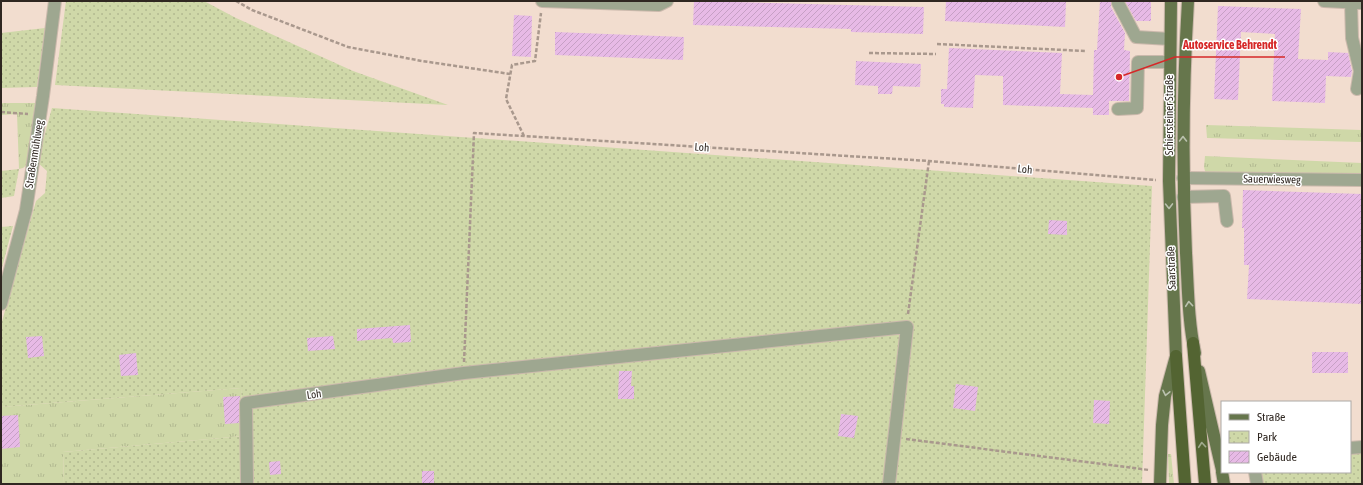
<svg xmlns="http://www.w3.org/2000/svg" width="1363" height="485" font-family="'Asap Condensed',sans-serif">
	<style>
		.grass { fill: url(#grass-tufts) }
		.park { fill: url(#park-dots) }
		.building { fill: url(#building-hatch) }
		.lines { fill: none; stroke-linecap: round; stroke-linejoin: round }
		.minor-casing { stroke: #cbb9ac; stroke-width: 14 }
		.major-casing { stroke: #cbb9ac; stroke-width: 14 }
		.highway-casing { stroke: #cbb9ac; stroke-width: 14 }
		.path { stroke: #a9988d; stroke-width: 2.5; stroke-dasharray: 4 2; stroke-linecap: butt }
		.minor { stroke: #9ea790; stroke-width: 12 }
		.major { stroke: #66764c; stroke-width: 12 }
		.highway { stroke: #536432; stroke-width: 12 }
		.oneway { stroke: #bac1ae }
		.oneway2 { stroke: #a0aa8e }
		.labels { text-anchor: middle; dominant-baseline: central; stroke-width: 3; stroke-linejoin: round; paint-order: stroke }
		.street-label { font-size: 11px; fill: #2f2721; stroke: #fff }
		.leader { fill: none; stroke: #d62828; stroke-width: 1.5 }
		.callout-dot { fill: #d62828; stroke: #fff; stroke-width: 1.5 }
		.callout-label { font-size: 12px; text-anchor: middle; font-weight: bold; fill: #d62828; stroke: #fff; stroke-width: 3; stroke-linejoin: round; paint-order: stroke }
	</style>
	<defs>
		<pattern id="grass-tufts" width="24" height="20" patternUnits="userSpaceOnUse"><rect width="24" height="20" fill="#cfd8a8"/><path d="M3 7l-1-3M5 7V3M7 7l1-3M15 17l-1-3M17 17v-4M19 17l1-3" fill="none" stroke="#b2b990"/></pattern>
		<pattern id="park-dots" width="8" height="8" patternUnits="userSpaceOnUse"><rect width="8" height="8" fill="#cfd8a8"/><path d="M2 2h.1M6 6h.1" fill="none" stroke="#b2b990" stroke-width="1.8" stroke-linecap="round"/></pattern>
		<pattern id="building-hatch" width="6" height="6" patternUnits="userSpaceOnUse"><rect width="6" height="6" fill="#e7bae6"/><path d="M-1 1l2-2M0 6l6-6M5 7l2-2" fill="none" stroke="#c6a0c5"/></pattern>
	</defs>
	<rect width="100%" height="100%" fill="#f2ddcf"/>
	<!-- grass -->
	<path class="grass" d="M 1,103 L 35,103 L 28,164 L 23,168 L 19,169 L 17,114 L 1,115 Z
		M 1206,125 L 1362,130 L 1362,142 L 1207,138 Z
		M 1205,156 L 1362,163 L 1362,176 L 1206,175 L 1204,167 Z
		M 241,388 L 243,436 L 63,452 L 64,484 L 1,484 L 1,407 Z
		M 1168,454 L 1171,454 L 1174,484 L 1169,484 Z"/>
	<!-- park -->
	<path class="park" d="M 66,1 L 204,1 L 236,18 L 353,71 L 448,105 L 55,85 Z
		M 45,28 L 37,87 L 1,88 L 1,33 Z
		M 52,108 L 1152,186 L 1142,484 L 64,484 L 63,452 L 243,436 L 241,388 L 1,407 L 1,325 L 36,201 L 45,193 L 47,171 L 37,162 Z
		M 19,169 L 14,196 L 1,198 L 1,171 Z
		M 13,226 L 1,271 L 1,227 Z
		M 1362,452 L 1362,484 L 1260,484 L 1259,478 L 1262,472 L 1350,472 L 1350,453 Z"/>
	<!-- building -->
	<path class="building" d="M 694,1 L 924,7 L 923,34 L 851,32 L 851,29 L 693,25 Z
		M 946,1 L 1066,2 L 1065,27 L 945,21 Z
		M 1100,1 L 1111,1 L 1111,7 L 1125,33 L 1124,50 L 1130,51 L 1129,101 L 1109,101 L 1109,115 L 1093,115 L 1093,108 L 1003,105 L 1003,76 L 975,75 L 973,108 L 944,107 L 944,104 L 941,104 L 941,89 L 947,89 L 949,48 L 1062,53 L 1060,94 L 1093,95 L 1094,50 L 1097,50 Z
		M 1125,1 L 1151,1 L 1151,21 L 1136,21 Z
		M 1218,6 L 1301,9 L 1298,59 L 1328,60 L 1328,52 L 1348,53 L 1352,71 L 1351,77 L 1326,76 L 1325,103 L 1272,101 L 1275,34 L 1241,32 L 1238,100 L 1214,99 Z
		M 514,15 L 532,16 L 531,57 L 512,56 Z
		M 555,32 L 684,37 L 683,60 L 555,55 Z
		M 856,61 L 921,64 L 920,87 L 893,86 L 892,94 L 878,94 L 878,86 L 855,85 Z
		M 1243,190 L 1362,194 L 1362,304 L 1247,299 L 1249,265 L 1244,265 L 1244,228 L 1242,228 Z
		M 1049,220 L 1067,221 L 1067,235 L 1048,234 Z
		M 410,325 L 411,342 L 393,343 L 392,338 L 357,341 L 357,329 Z
		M 42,336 L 44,356 L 28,358 L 26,337 Z
		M 333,336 L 335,349 L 308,351 L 307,338 Z
		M 1312,352 L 1348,352 L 1348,373 L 1312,373 Z
		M 136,353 L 138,375 L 121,376 L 119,355 Z
		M 619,371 L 632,371 L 631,386 L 634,386 L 634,399 L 618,399 Z
		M 956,384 L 978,387 L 975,411 L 953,408 Z
		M 240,396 L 239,423 L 225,424 L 223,397 Z
		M 1094,400 L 1110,401 L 1109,424 L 1093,423 Z
		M 841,414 L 858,416 L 854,438 L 838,436 Z
		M 18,415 L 20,447 L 1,449 L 1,416 Z
		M 280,461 L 281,474 L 270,475 L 269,462 Z
		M 422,471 L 434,471 L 434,484 L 422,484 Z"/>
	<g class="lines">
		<!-- minor casing -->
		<g class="minor-casing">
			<path id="minor" d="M 542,1 L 659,5 L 667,1
				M 1324,1 L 1362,3
				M 1351,2 L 1352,38 L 1360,71 L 1357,89
				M 1118,3 L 1136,37 L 1170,39
				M 1118,109 L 1137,108 L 1138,62 L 1169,62
				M 1183,178 L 1362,180
				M 1183,197 L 1224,196 L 1227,221
				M 1,304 L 26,210 L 43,96 L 55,1
				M 1350,448 L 1362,447
				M 1255,472 L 1257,484
				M 247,484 L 246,403 L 464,373 L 907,327 L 889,484"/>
		</g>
		<!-- major casing -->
		<g class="major-casing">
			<path id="major" d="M 1188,1 C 1183,85 1182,169 1186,253 C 1188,286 1188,321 1195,353
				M 1199,371 L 1222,470
				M 1222,472 L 1224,484
				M 1160,484 L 1162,425 L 1165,396 L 1176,356 L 1169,181 L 1171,1"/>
		</g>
		<!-- highway casing -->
		<g class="highway-casing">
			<path id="highway" d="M 1193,343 L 1205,484
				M 1176,356 L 1185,484"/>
		</g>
		<!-- path -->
		<path class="path" d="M 236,1 L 252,10 L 348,47 L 422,61 L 510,74
			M 937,44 L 1086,51
			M 869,53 L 936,54
			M 1,112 L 28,114
			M 524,136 L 506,99 L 512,65 L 535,61 L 541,13
			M 908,314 L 929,161
			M 464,362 L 474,133 L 929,161 L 1156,180
			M 906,439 L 1149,470"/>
		<!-- minor -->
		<use href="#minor" class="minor"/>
		<!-- major -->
		<use href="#major" class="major"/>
		<!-- highway -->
		<use href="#highway" class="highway"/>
	</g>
	<!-- one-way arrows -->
	<defs><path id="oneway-chevron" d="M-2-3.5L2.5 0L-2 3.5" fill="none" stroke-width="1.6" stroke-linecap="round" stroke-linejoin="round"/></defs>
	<g class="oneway">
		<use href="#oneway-chevron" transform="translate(1183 139) rotate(-90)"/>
		<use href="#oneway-chevron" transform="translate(1169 206) rotate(89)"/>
		<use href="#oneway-chevron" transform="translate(1189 304) rotate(-95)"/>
		<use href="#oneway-chevron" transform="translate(1166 393) rotate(102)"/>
	</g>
	<use class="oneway2" href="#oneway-chevron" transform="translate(1202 445) rotate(-95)"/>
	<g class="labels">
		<!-- street labels -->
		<g class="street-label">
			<text transform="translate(1169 115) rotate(-90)">Schiersteiner Straße</text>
			<text transform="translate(702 147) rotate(4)">Loh</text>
			<text transform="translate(34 154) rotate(-81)">Straßenmühlweg</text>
			<text transform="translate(1025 169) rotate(5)">Loh</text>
			<text transform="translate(1272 179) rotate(1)">Sauerwiesweg</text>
			<text transform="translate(1171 268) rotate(-92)">Saarstraße</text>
			<text transform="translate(314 394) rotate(-8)">Loh</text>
		</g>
	</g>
	<!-- callouts -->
	<path class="leader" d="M1119 77L1175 57H1285"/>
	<circle class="callout-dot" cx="1119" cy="77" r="4"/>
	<g class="callout-label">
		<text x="1230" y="49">Autoservice Behrendt</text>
	</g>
	<!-- border -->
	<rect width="1363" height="485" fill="none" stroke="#2f2721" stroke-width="4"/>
	<!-- legend -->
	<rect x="1221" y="401" width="130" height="72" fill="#ffffff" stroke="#aca9a6"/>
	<rect x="1229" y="414" width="20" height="6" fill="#66764c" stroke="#aca9a6"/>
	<text x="1257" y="421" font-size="12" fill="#2f2721">Straße</text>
	<rect x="1229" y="431" width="20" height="12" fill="url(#park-dots)" stroke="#aca9a6"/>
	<text x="1257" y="441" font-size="12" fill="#2f2721">Park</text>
	<rect x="1229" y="451" width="20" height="12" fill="url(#building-hatch)" stroke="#aca9a6"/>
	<text x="1257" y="461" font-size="12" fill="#2f2721">Gebäude</text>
</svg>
